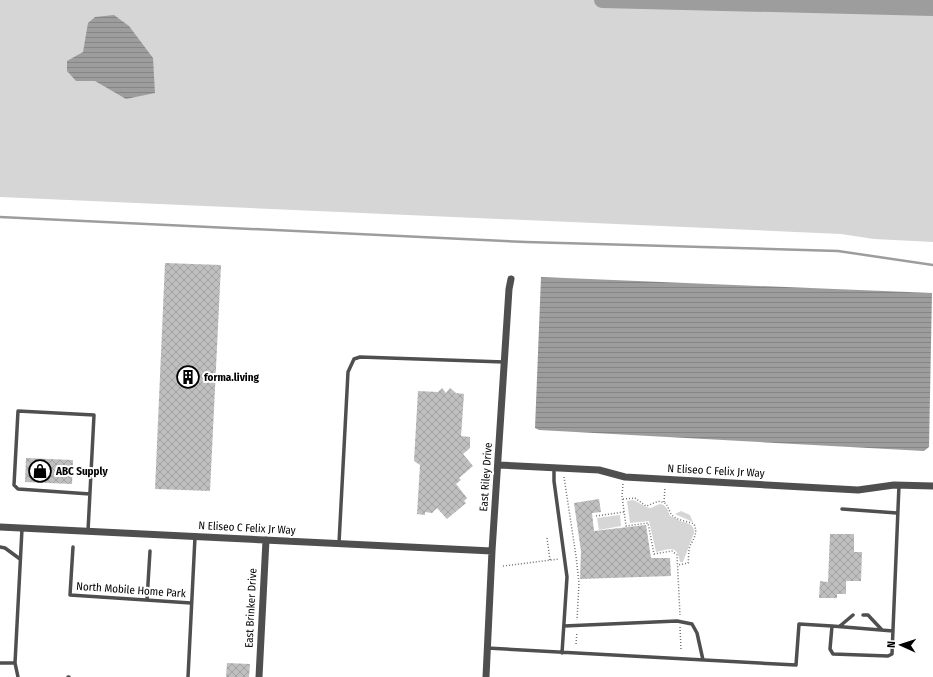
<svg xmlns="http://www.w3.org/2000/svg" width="933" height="677" font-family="'Fira Sans Condensed',sans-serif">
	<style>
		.grass { fill: #d6d6d6 }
		.water { fill: url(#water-rules) }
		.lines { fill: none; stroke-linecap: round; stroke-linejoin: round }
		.stream { stroke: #9d9d9d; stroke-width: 2.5 }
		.river { stroke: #9d9d9d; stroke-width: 16 }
		.building { fill: url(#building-cross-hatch) }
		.path { stroke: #717171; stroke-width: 1.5; stroke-dasharray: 1 2; stroke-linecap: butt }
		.lane { stroke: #4f4f4f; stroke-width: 3.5 }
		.street { stroke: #4f4f4f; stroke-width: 7 }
		.labels { text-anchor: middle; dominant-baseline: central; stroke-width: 4; stroke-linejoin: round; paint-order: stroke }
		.poi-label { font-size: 11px; font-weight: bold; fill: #000; stroke: #fff; text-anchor: start }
		.street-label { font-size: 11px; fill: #000; stroke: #fff }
	</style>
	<defs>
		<pattern id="water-rules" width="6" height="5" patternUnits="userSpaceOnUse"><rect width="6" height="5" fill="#9d9d9d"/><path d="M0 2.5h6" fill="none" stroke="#858585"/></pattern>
		<pattern id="building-cross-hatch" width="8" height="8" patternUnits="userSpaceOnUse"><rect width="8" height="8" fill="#bfbfbf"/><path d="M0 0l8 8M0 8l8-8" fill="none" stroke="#a2a2a2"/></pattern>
	</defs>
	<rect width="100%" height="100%" fill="#fff"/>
	<!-- grass -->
	<path class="grass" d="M 0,0 L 933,0 L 933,242 L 874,239 L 841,234 L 0,197 Z
		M 633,500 C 639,502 645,508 651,508 C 653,507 655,506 657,505 C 665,502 668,510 670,516 C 673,517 677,519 680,521 C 687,523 695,524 694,533 L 683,562 L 680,562 C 677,544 670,549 656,552 L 649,521 L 630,523 L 627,501 Z
		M 681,511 L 690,515 L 693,522 L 675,514 Z
		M 620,515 L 621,526 L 599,530 L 597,518 Z"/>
	<!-- water -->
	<path class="water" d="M 114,15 L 129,26 L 153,58 L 155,93 L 126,99 L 95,81 L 76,81 L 67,71 L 67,61 L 83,52 L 88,23 L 95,17 Z
		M 541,277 L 932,293 L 929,447 L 924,451 L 539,430 L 535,428 Z"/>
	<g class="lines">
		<!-- stream -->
		<path class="stream" d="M 0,217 L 526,242 L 838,251 L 933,265"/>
		<!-- river -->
		<path class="river" d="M 602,0 L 933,8"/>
	</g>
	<!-- building -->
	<path class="building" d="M 165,263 L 221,265 L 210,491 L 155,489 Z
		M 442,388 L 446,393 L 450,388 L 456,393 L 464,394 L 461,436 L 470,437 L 470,448 L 463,454 L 473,466 L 459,478 L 461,480 L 456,484 L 467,498 L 464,501 L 466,503 L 447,519 L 437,508 L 432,513 L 425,512 L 425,515 L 417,514 L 420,465 L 414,461 L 418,391 L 438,392 Z
		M 26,458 L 73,460 L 72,484 L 25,482 Z
		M 599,499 L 601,512 L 592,513 L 594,531 L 646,525 L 651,558 L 670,558 L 671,576 L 580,579 L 581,551 L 574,503 Z
		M 830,534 L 854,534 L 854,552 L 862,552 L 861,581 L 846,581 L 846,594 L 837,594 L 837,598 L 819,598 L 820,581 L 828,582 Z
		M 227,663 L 250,664 L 249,677 L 226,677 Z"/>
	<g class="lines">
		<!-- path -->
		<path class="path" d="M 564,477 L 576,556 L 579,583 L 577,620
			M 623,484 L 622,496 L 626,526 L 648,523 L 654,554 L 672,551 L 677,555 L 680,615
			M 623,499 L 635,498 L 646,506 C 651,505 657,500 662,502 C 669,503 668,512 673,516 C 679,521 688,521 694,524 C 698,533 694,538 690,546 C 688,551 689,558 688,563 L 678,565
			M 664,502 L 665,487
			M 596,516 L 624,512
			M 547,538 L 550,560
			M 503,566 L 559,559
			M 680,627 L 681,649
			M 576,644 L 577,632"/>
		<!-- lane -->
		<path class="lane" d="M 554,467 L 554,481 L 567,577 L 562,653
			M 842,509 L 897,513
			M 88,531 L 94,415 L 18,411 L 14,485 L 18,489 L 90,494
			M 339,543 L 348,372 L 354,359 L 360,357 L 504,362
			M 0,547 L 5,548 L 20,559
			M 73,547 L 70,595 L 191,603
			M 147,600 L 150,551
			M 863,615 L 868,615 L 882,630
			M 564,626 L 677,621 L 692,624 L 697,633 L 703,660
			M 832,626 L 893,631
			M 840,626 L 853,615
			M 487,648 L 796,665 L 799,624 L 832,626 L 830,649 L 833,654 L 888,656 L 892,654 L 899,485
			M 0,663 L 15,663
			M 18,677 L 15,663 L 22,529
			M 68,677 L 69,677
			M 188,677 L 195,537"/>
		<!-- street -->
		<path class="street" d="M 498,465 L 599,470 L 625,477 L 858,490 L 894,485 L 933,486
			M 0,527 L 492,551
			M 259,677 L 266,540
			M 486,677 L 492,551 L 509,289 L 511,279"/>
	</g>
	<!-- icons -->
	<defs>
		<g id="building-ring" transform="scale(1.15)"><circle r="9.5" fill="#fff" stroke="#000" stroke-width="1.5"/><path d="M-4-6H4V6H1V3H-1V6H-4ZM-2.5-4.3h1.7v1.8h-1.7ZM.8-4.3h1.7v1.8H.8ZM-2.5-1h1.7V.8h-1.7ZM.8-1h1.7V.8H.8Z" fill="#000"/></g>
		<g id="shop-ring" transform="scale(1.15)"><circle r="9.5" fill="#fff" stroke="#000" stroke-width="1.5"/><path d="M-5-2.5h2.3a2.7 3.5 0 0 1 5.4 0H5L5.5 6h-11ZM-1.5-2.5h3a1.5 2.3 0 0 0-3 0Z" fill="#000"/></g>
	</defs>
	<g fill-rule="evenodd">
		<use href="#building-ring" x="188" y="377"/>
		<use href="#shop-ring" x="40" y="471"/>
	</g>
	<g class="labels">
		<!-- poi labels -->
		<g class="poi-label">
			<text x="204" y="377">forma.living</text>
			<text x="56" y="471">ABC Supply</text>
		</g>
		<!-- street labels -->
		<g class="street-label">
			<text transform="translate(716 471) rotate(3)">N Eliseo C Felix Jr Way</text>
			<text transform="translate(486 477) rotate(-86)">East Riley Drive</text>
			<text transform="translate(247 528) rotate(3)">N Eliseo C Felix Jr Way</text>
			<text transform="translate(131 590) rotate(4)">North Mobile Home Park</text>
			<text transform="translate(251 608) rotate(-87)">East Brinker Drive</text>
		</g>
	</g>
	<!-- north arrow -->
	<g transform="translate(901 645) rotate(273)" stroke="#ffffff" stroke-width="3" paint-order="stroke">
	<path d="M0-3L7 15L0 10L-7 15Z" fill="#000000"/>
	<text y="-6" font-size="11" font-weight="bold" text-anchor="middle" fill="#000000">N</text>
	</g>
</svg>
